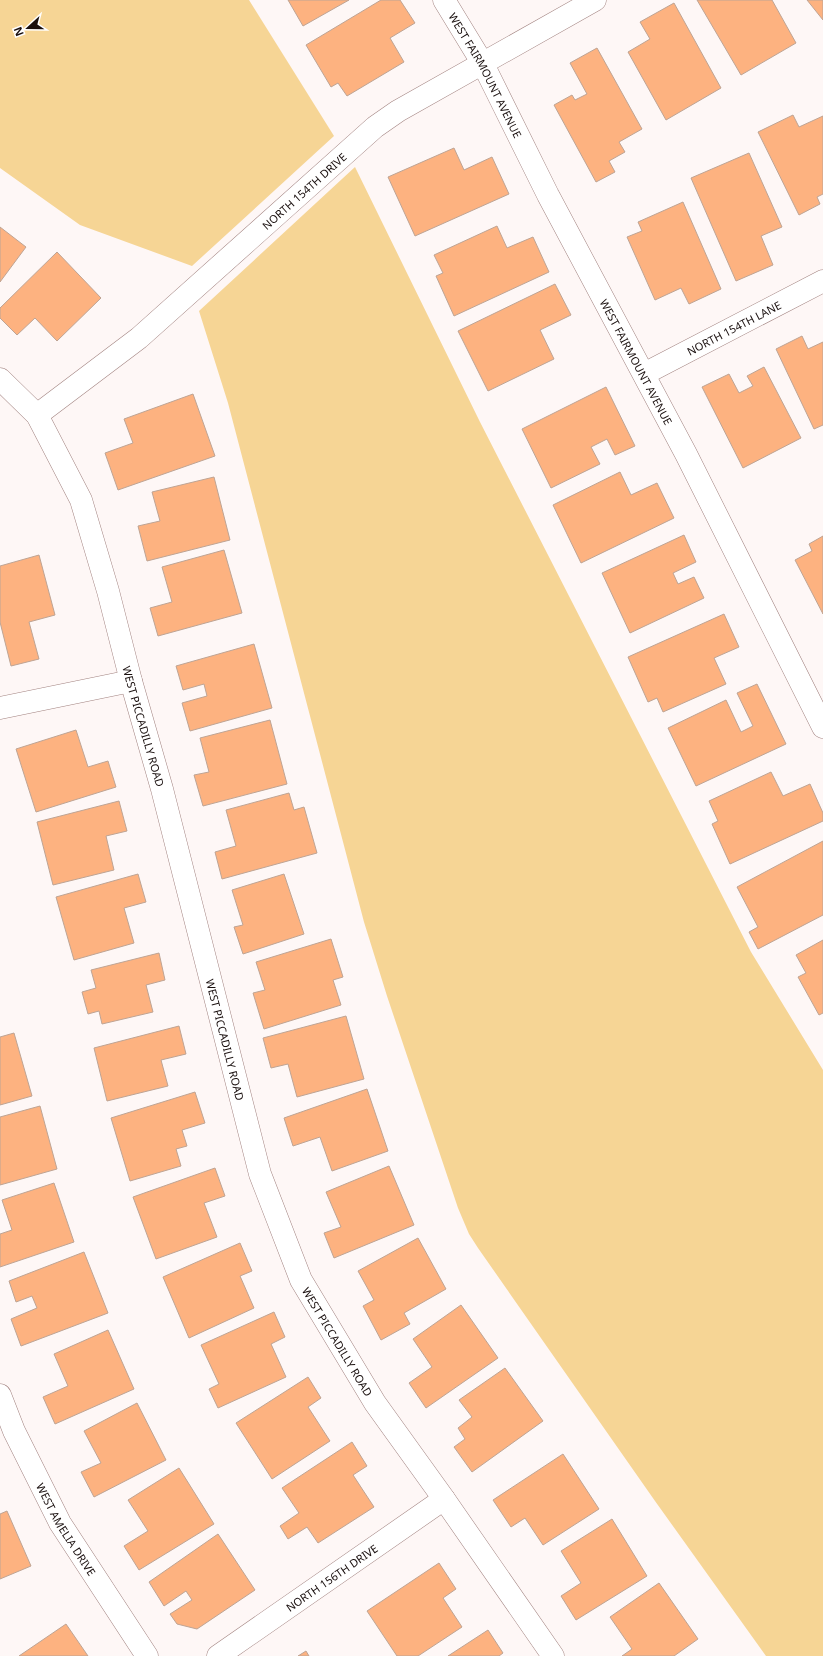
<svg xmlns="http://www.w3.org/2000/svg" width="823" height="1656" font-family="'Noto Sans',sans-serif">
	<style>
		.green { fill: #f6d595 }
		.building { fill: #fdb280; stroke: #bea494 }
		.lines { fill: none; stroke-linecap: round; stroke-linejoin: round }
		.street-casing { stroke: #a28380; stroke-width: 23 }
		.street { stroke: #fff; stroke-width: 22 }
		.labels { text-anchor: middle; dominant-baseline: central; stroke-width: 3.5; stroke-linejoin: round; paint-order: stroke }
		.street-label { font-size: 11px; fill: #180e0d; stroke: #fff }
	</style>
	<rect width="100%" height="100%" fill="#fef7f6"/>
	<!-- green -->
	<path class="green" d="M 0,0 L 249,0 L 334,136 L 192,266 L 80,225 L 0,168 Z
		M 355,167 L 480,422 L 751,952 L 823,1070 L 823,1656 L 766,1656 L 655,1501 L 478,1248 L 469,1234 L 458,1208 L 387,996 L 364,922 L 228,403 L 199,311 Z"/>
	<!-- building -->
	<path class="building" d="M 288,0 L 349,0 L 303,26 Z
		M 381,0 L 400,0 L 415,23 L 390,38 L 404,62 L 347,96 L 338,83 L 331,87 L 306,45 Z
		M 697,0 L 772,0 L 796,43 L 741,75 Z
		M 807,0 L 823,0 L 823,20 Z
		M 674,3 L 721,88 L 666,120 L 628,52 L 650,39 L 640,22 Z
		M 597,48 L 642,129 L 619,142 L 625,152 L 609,161 L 615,172 L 596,182 L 554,105 L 572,95 L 575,100 L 587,94 L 570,63 Z
		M 793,115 L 799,127 L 823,116 L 823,194 L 817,197 L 820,204 L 799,215 L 758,132 Z
		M 454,148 L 464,170 L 492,157 L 509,194 L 415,236 L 388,177 Z
		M 749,153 L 782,227 L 761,236 L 773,265 L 736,281 L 691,178 Z
		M 683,202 L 721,289 L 689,304 L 681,288 L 655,300 L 627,237 L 642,231 L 638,222 Z
		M 497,226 L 507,248 L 533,237 L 549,272 L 454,316 L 436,276 L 443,273 L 434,255 Z
		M 0,227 L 26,247 L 0,282 Z
		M 57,252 L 101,298 L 57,341 L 35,318 L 17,335 L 0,318 L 0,308 Z
		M 555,284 L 571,315 L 540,330 L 554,359 L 488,391 L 458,331 Z
		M 802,336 L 808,349 L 823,342 L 823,425 L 814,429 L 776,349 Z
		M 764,367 L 801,438 L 743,468 L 702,387 L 729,374 L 739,393 L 753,386 L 747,376 Z
		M 606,387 L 635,446 L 615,455 L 607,439 L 591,447 L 600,464 L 551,488 L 522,429 Z
		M 193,394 L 215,456 L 118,490 L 105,453 L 133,443 L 124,419 Z
		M 620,472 L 631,495 L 657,483 L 674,518 L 581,563 L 553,505 Z
		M 214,477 L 230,540 L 147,561 L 138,526 L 160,521 L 152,492 Z
		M 684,535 L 696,562 L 673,573 L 678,584 L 694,577 L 704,598 L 630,633 L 602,573 Z
		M 823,536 L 823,614 L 795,560 L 812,551 L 809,544 Z
		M 224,550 L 242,613 L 158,636 L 150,608 L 172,602 L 162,567 Z
		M 39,555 L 55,615 L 29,622 L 39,659 L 11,666 L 0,622 L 0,566 Z
		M 724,614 L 739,647 L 714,658 L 726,684 L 663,712 L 657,698 L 648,702 L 628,657 Z
		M 254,644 L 272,708 L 190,731 L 182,703 L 207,696 L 204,684 L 183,690 L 176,666 Z
		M 757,684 L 786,744 L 696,786 L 668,728 L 726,700 L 741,732 L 753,726 L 737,693 Z
		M 270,720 L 287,784 L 203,806 L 194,775 L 209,772 L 200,738 Z
		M 76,730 L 88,767 L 108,761 L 116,787 L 36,812 L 16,749 Z
		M 771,772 L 783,796 L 810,784 L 823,813 L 823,821 L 730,864 L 712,824 L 718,821 L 709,801 Z
		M 289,793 L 294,810 L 304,807 L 317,853 L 222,879 L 215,852 L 236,846 L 226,810 Z
		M 119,801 L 127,831 L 106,836 L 114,870 L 53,885 L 37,822 Z
		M 823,841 L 823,915 L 758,949 L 749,932 L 758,927 L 737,887 Z
		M 138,874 L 146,902 L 124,908 L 134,943 L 74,960 L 56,897 Z
		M 284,874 L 304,934 L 243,954 L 234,927 L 243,925 L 232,890 Z
		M 331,939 L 343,977 L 333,980 L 341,1005 L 264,1029 L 253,993 L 265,990 L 256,962 Z
		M 823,940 L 823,1013 L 819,1015 L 798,977 L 806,973 L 796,955 Z
		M 159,953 L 165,980 L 146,985 L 153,1012 L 102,1024 L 99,1011 L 88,1014 L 82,992 L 96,988 L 91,970 Z
		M 346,1016 L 364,1079 L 297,1097 L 288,1064 L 271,1068 L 263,1038 Z
		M 179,1026 L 186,1054 L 161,1060 L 168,1086 L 107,1101 L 94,1048 Z
		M 14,1033 L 32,1096 L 0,1105 L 0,1037 Z
		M 367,1089 L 388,1151 L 332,1171 L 320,1137 L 293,1146 L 284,1118 Z
		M 195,1092 L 205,1123 L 182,1130 L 187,1146 L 176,1149 L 181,1166 L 130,1181 L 111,1118 Z
		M 40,1106 L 57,1169 L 0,1185 L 0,1117 Z
		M 389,1166 L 414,1225 L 334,1258 L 324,1233 L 341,1227 L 326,1192 Z
		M 215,1168 L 225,1196 L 204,1203 L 217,1237 L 156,1259 L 133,1197 Z
		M 54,1183 L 74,1242 L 0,1267 L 0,1234 L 12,1230 L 2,1200 Z
		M 418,1238 L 446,1289 L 404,1313 L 410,1324 L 381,1340 L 363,1306 L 374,1300 L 358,1271 Z
		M 240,1243 L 252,1271 L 240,1276 L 254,1308 L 189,1338 L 163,1277 Z
		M 84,1252 L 108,1313 L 21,1346 L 11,1319 L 37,1308 L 32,1296 L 16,1302 L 9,1281 Z
		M 461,1305 L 498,1358 L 426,1408 L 409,1383 L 432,1367 L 413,1339 Z
		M 274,1312 L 285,1337 L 271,1344 L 286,1377 L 218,1408 L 209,1389 L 219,1384 L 201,1345 Z
		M 108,1330 L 134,1389 L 55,1424 L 43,1397 L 68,1386 L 54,1354 Z
		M 505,1368 L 543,1421 L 472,1472 L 454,1447 L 465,1439 L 458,1428 L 472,1417 L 459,1400 Z
		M 308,1377 L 321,1398 L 308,1407 L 330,1441 L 272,1479 L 236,1423 Z
		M 137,1403 L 166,1460 L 94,1497 L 81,1472 L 101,1463 L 84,1431 Z
		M 352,1442 L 367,1466 L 353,1475 L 374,1507 L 318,1543 L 307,1527 L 288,1539 L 280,1526 L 299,1513 L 282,1488 Z
		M 563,1454 L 599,1509 L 543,1545 L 525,1518 L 511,1527 L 493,1500 Z
		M 179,1468 L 214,1524 L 139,1570 L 124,1546 L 148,1531 L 128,1500 Z
		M 7,1511 L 31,1566 L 0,1579 L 0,1514 Z
		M 612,1519 L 647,1576 L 576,1620 L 561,1596 L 581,1583 L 561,1551 Z
		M 218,1534 L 255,1590 L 197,1629 L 177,1624 L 170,1614 L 192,1600 L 186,1591 L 164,1606 L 149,1582 Z
		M 439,1563 L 456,1589 L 443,1598 L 462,1627 L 418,1656 L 397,1656 L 367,1611 Z
		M 659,1583 L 698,1639 L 674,1656 L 622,1656 L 632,1649 L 610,1617 Z
		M 66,1624 L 88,1656 L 19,1656 Z
		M 488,1630 L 503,1653 L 499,1656 L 448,1656 Z
		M 306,1651 L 309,1656 L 298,1656 Z"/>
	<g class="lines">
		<!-- street casing -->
		<g class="street-casing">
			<g id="street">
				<path id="s1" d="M 444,0 L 483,64 L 548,195 L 686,454 L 823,727"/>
				<path id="s2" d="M 644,374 L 823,281"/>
				<path id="s3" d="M 0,379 L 37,415 L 81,500 L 108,591 L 131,681 L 162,789 L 260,1174 L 301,1280 L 375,1403 L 444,1499 L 553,1656"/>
				<path id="s4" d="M 37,415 L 139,338 L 375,127 L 398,111 L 595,0"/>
				<path d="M 0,708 L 131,681"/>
				<path id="s5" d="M 0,1395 L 14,1431 L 60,1523 L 147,1656"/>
				<path id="s6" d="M 218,1656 L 444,1499"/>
			</g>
		</g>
		<!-- street -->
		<use href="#street" class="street"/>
	</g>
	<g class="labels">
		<!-- street labels -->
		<g class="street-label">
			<text stroke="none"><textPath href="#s1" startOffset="86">WEST FAIRMOUNT AVENUE</textPath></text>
			<text stroke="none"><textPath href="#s4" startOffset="349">NORTH 154TH DRIVE</textPath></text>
			<text stroke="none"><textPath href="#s2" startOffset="101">NORTH 154TH LANE</textPath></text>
			<text stroke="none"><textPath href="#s1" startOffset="410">WEST FAIRMOUNT AVENUE</textPath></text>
			<text stroke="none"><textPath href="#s3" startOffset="382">WEST PICCADILLY ROAD</textPath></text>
			<text stroke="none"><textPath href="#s3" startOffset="706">WEST PICCADILLY ROAD</textPath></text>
			<text stroke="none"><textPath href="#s3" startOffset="1030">WEST PICCADILLY ROAD</textPath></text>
			<text stroke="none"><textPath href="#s5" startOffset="150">WEST AMELIA DRIVE</textPath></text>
			<text stroke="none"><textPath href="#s6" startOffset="138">NORTH 156TH DRIVE</textPath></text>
		</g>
	</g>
	<!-- north arrow -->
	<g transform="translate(28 28) rotate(249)" stroke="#ffffff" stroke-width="3" paint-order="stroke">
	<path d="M0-3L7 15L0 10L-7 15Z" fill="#180e0d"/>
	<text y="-6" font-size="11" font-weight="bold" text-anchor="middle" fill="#180e0d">N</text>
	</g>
</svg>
